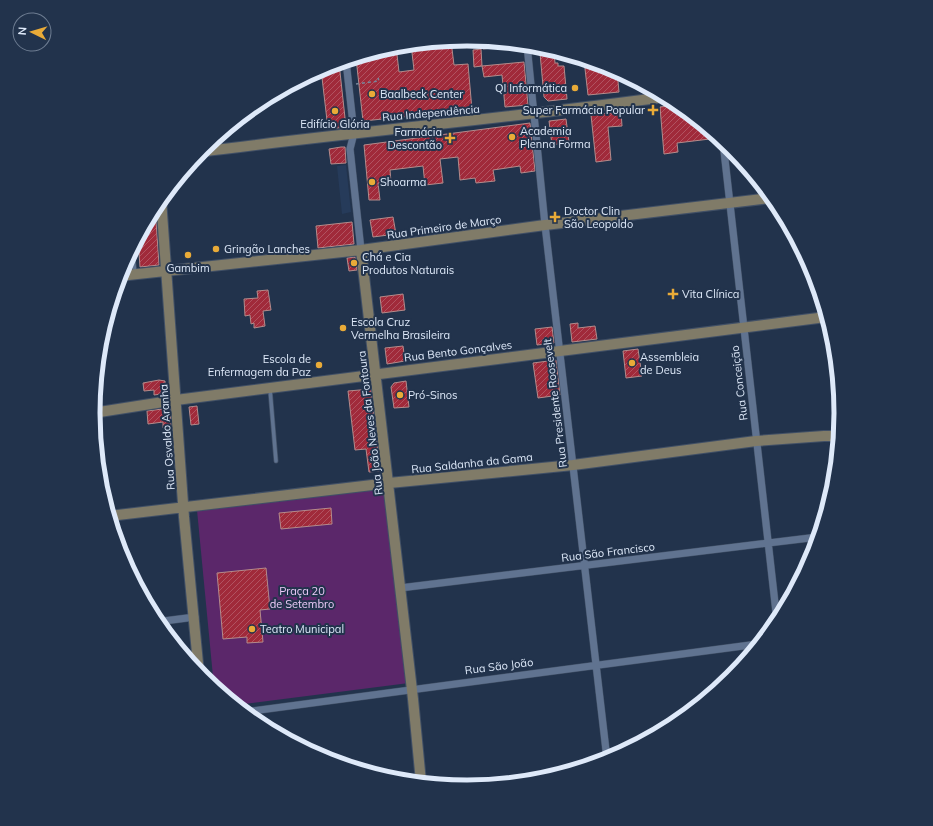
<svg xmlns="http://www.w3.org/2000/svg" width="933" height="826" font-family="Mulish,sans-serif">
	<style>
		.built { fill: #263b5a }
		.park { fill: #5b276a }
		.building { fill: url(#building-hatch); stroke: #b48b8b }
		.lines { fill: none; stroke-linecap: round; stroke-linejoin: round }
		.lane-casing { stroke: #415066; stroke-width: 5 }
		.street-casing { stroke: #415066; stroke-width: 8 }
		.secondary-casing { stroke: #415066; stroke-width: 12 }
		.path { stroke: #78869b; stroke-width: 1.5; stroke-dasharray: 3 3; stroke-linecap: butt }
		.lane { stroke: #607390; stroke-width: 3.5 }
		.street { stroke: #607390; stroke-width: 7 }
		.secondary { stroke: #807b68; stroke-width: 10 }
		.poi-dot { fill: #e9ab38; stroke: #22334c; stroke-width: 1.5 }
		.labels { text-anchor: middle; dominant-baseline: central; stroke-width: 4; stroke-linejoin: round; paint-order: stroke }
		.poi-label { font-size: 11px; fill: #dee9f9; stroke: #22334c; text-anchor: start }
		.street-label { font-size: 11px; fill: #dee9f9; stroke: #22334c }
		.park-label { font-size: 11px; fill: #edcaf8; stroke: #22334c }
		.rim { fill: none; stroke: #dee9f9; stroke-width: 5 }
	</style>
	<defs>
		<pattern id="building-hatch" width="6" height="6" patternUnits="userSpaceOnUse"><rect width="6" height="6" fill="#a02a3a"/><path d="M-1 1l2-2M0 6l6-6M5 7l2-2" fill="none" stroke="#b15361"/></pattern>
	</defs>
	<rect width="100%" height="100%" fill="#22334c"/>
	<!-- built -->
	<path class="built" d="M 346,165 L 351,212 L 342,214 L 337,166 Z"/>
	<!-- park -->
	<path class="park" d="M 388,488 L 409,683 L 236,705 L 214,687 L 197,510 Z"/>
	<!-- building -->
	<path class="building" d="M 482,40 L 509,43 L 509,46 L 483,49 Z
		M 451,41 L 454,65 L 468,64 L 472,110 L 363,121 L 356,58 L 396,46 L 399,72 L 414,70 L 411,44 Z
		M 481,49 L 482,66 L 474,67 L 473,50 Z
		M 554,52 L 555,63 L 558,63 L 558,66 L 564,66 L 567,99 L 548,101 L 544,97 L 540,53 Z
		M 584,60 L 617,71 L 619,92 L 588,95 Z
		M 524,62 L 528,105 L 505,107 L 502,75 L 484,77 L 482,66 Z
		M 339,63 L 346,127 L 328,129 L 321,69 Z
		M 678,105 L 685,111 L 718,138 L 677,143 L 678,152 L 664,154 L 660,107 Z
		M 621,112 L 622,126 L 608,127 L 611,160 L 596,162 L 591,115 Z
		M 566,119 L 569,142 L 552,145 L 549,121 Z
		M 530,123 L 535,171 L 521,173 L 520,166 L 493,170 L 495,181 L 476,183 L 475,178 L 460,180 L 458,157 L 440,159 L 443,183 L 425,185 L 423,166 L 390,170 L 391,182 L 378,183 L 380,200 L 369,200 L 364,145 Z
		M 341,147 L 345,147 L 346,163 L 331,164 L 329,149 Z
		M 155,206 L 159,265 L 140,267 L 138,238 Z
		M 393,217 L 396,234 L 373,237 L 370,220 Z
		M 352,222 L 354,244 L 318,248 L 316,226 Z
		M 355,257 L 357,270 L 349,271 L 347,258 Z
		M 268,290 L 271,310 L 263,311 L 265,326 L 254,328 L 254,323 L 251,324 L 250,315 L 245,316 L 244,299 L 258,298 L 257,291 Z
		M 403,294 L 405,310 L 382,313 L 380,297 Z
		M 578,323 L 578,328 L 595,326 L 597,339 L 572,342 L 570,324 Z
		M 552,327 L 554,343 L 537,345 L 535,329 Z
		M 403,346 L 405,361 L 387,364 L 385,348 Z
		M 638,349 L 642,376 L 626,378 L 623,351 Z
		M 556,360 L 560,395 L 538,398 L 533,363 Z
		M 159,380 L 165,381 L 165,384 L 168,384 L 169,393 L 154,395 L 154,390 L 144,391 L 143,383 Z
		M 406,381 L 409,407 L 394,408 L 391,387 L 394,383 Z
		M 371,389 L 380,471 L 369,472 L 366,449 L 355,450 L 348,391 Z
		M 197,406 L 199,424 L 191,425 L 189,407 Z
		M 170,408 L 171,427 L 163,428 L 163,422 L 148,424 L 147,411 Z
		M 331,508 L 332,524 L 281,529 L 279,513 Z
		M 266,568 L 270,609 L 260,610 L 263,642 L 247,643 L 247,637 L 223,639 L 217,573 Z"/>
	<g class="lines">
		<!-- lane casing -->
		<g class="lane-casing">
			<path id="lane" d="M 132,248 L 135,273
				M 270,389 L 276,461"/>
		</g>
		<!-- street casing -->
		<g class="street-casing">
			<path id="street" d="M 527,45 L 545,225 L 607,759
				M 346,61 L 354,133 L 350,149 L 361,250
				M 723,142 L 777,621
				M 400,588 L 818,537
				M 156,622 L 195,617
				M 244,712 L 758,644
				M 455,786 L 563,773"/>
		</g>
		<!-- secondary casing -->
		<g class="secondary-casing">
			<path id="secondary" d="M 199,152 C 354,132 510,118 665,97
				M 161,199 L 184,517 L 199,674
				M 361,250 L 413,699 L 421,782
				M 119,276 L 361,250 L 545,225 L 771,198
				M 93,413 L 176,400 L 826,317
				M 109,516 L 389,483 L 573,465 L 756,441 L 824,436 L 838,436"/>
		</g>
		<!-- path -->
		<path class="path" d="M 356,84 L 379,81 L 378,78"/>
		<!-- lane -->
		<use href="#lane" class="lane"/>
		<!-- street -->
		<use href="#street" class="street"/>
		<!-- secondary -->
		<use href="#secondary" class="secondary"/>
	</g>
	<!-- markers -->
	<g class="poi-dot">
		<circle cx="575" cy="88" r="4"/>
		<circle cx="372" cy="94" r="4"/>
		<path d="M651 104h4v4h4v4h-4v4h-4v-4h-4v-4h4z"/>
		<circle cx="335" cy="111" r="4"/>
		<circle cx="512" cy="137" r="4"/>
		<path d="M448 132h4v4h4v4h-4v4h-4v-4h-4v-4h4z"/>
		<circle cx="372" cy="182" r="4"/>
		<path d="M553 211h4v4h4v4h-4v4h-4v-4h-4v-4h4z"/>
		<circle cx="216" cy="249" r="4"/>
		<circle cx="188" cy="255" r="4"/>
		<circle cx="354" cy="263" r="4"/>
		<path d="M671 288h4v4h4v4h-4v4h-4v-4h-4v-4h4z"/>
		<circle cx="343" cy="328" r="4"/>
		<circle cx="632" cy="363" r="4"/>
		<circle cx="319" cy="365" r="4"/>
		<circle cx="400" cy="395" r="4"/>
		<circle cx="252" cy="629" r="4"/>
	</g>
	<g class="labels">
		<!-- poi labels -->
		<g class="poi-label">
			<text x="567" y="88" text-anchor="end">QI Informática</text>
			<text x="380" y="94">Baalbeck Center</text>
			<text x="645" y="110" text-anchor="end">Super Farmácia Popular</text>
			<text x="335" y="124" text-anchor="middle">Edifício Glória</text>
			<text x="520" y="131">Academia<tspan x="520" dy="13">Plenna Forma</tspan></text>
			<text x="442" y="132" text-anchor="end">Farmácia<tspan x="442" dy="13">Descontão</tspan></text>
			<text x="380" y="182">Shoarma</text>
			<text x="564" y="211">Doctor Clin<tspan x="564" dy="13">São Leopoldo</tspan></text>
			<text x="224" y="249">Gringão Lanches</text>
			<text x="362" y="257">Chá e Cia<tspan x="362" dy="13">Produtos Naturais</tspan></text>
			<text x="188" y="268" text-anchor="middle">Gambim</text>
			<text x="682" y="294">Vita Clínica</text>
			<text x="351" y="322">Escola Cruz<tspan x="351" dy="13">Vermelha Brasileira</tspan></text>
			<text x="640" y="357">Assembleia<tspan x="640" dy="13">de Deus</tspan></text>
			<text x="311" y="359" text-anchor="end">Escola de<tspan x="311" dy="13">Enfermagem da Paz</tspan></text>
			<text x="408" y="395">Pró-Sinos</text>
			<text x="260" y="629">Teatro Municipal</text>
		</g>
		<!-- street labels -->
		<g class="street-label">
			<text transform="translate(431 113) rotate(-5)">Rua Independência</text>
			<text transform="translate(444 227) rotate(-8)">Rua Primeiro de Março</text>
			<text transform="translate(458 351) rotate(-7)">Rua Bento Gonçalves</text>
			<text transform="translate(739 383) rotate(-97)">Rua Conceição</text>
			<text transform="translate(555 403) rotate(-97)">Rua Presidente Roosevelt</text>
			<text transform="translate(370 423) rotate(-97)">Rua João Neves da Fontoura</text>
			<text transform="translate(167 437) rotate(-94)">Rua Osvaldo Aranha</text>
			<text transform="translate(472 463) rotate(-6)">Rua Saldanha da Gama</text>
			<text transform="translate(608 552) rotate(-7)">Rua São Francisco</text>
			<text transform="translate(499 666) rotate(-7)">Rua São João</text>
		</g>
		<!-- park labels -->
		<g class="park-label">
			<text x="302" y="591">Praça 20<tspan x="302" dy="13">de Setembro</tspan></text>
		</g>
	</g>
	<!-- crop -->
	<path d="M0 0H933V826H0ZM100 413a367 367 0 1 1 734 0a367 367 0 1 1-734 0Z" fill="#22334c" fill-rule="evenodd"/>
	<path class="rim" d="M100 413a367 367 0 1 1 734 0a367 367 0 1 1-734 0Z"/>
	<!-- north arrow -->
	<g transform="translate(32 32) rotate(275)"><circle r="19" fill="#22334c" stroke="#6d7c91"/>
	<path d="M0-3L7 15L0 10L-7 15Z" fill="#e9ab38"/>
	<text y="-6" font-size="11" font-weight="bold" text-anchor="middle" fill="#dee9f9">N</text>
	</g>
</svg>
